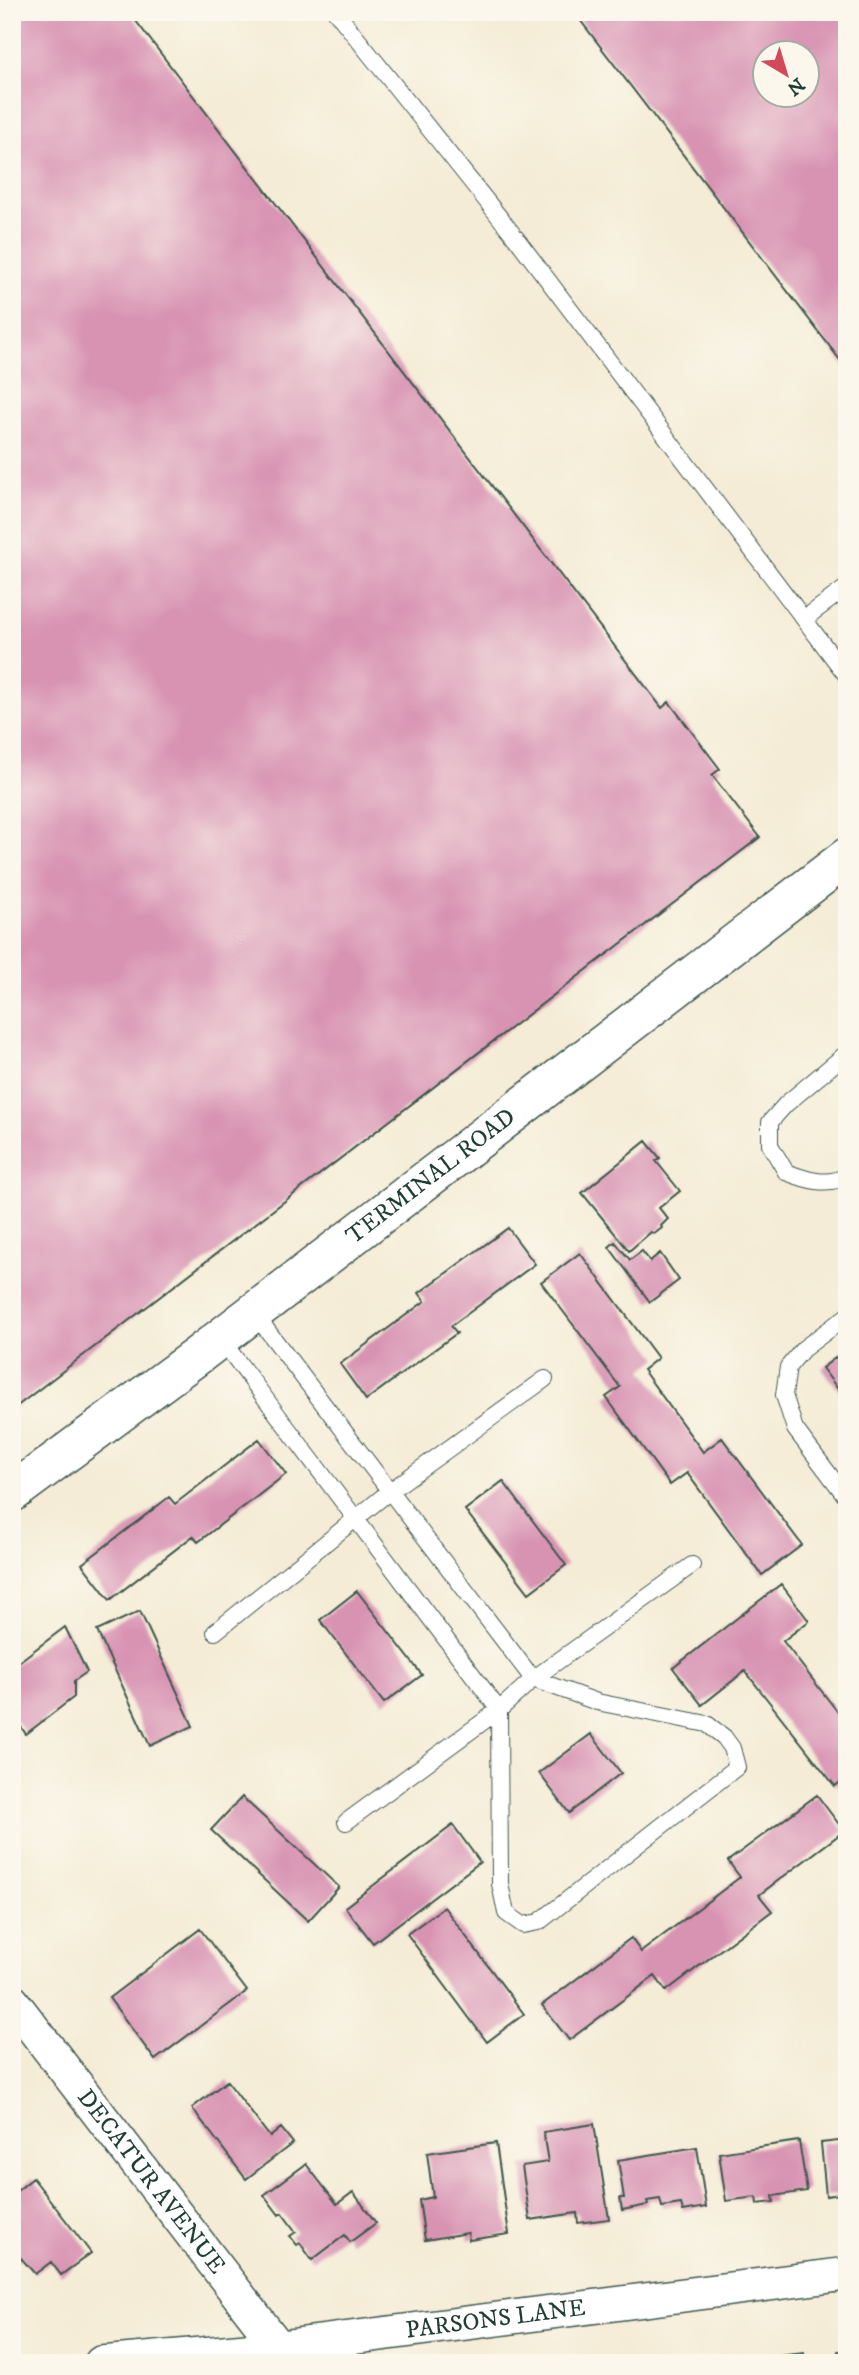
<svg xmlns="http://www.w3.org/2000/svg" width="859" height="2375" font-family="'IM FELL DW Pica',serif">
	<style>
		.building { fill: #d893b2; fill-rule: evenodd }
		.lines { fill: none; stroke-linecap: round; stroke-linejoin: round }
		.lane-casing { stroke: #3f574c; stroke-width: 18 }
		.street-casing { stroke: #3f574c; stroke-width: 36 }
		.secondary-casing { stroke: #3f574c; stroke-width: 41 }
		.lane { stroke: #fff; stroke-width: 16 }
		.street { stroke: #fff; stroke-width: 33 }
		.secondary { stroke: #fff; stroke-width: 38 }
		.labels { text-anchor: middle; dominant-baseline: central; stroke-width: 6; stroke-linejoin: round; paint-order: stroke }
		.street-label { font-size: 24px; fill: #1f3d34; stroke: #fbf7ec }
	</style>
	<rect width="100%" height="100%" fill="#fbf7ec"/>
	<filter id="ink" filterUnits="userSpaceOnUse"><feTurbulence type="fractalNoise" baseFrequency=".0143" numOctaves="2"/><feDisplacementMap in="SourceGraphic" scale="14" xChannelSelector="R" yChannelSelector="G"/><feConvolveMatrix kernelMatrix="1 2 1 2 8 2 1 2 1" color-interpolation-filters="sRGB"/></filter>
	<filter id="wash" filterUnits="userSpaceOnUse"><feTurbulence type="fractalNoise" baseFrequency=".00686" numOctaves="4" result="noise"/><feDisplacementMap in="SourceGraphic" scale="28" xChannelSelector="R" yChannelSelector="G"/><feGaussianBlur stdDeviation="1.57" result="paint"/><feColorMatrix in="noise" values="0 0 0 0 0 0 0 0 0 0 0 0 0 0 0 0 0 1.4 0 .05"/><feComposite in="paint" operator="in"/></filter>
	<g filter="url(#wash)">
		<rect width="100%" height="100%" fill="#f4ecd6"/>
		<g id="blocks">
			<!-- building -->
			<path class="building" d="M 12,12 L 129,12 L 662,708 L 669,702 L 720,769 L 712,775 L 760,837 L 12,1410 Z
				M 574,12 L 847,12 L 847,369 ZM 764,52 L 806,52 L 806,94 L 764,94 Z
				M 646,1141 L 660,1158 L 656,1161 L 680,1191 L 659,1208 L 668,1219 L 661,1226 L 662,1228 L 654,1234 L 651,1232 L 629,1251 L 582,1193 Z
				M 508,1228 L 535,1264 L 451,1326 L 457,1333 L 366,1400 L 340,1364 L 425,1301 L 419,1293 Z
				M 615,1242 L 630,1260 L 642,1251 L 650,1261 L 660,1253 L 679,1280 L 650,1302 L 609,1247 Z
				M 580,1253 L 658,1358 L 643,1370 L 703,1452 L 722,1438 L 802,1545 L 762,1575 L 687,1473 L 670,1485 L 606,1397 L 620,1387 L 541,1282 Z
				M 847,1349 L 847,1401 L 822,1368 Z
				M 259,1439 L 286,1474 L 198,1542 L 193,1536 L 110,1600 L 82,1564 L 169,1497 L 175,1504 Z
				M 503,1481 L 566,1565 L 529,1593 L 465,1510 Z
				M 781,1584 L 809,1621 L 783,1641 L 847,1724 L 847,1777 L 835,1786 L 745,1671 L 702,1705 L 673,1668 Z
				M 357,1591 L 422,1675 L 384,1703 L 320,1620 Z
				M 140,1611 L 193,1726 L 150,1746 L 97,1631 Z
				M 65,1627 L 87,1672 L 74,1681 L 74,1697 L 26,1734 L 16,1720 L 12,1722 L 12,1667 Z
				M 591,1734 L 621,1773 L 569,1813 L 539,1773 Z
				M 817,1795 L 844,1831 L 759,1895 L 772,1911 L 666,1991 L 655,1976 L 569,2040 L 542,2005 L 631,1938 L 641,1952 L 740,1877 L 728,1861 Z
				M 242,1797 L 339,1887 L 308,1921 L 211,1830 Z
				M 453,1825 L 480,1862 L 373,1943 L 345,1907 Z
				M 444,1907 L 524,2014 L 487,2042 L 407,1934 Z
				M 200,1929 L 247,1991 L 155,2060 L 109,1998 Z
				M 227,2081 L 270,2137 L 281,2128 L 293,2143 L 246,2179 L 192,2108 Z
				M 594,2124 L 609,2219 L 578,2223 L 577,2213 L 530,2220 L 522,2166 L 548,2162 L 543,2132 Z
				M 847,2140 L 847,2193 L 826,2196 L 821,2143 Z
				M 799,2141 L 807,2191 L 773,2196 L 774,2202 L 757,2204 L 756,2197 L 726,2201 L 719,2153 Z
				M 496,2143 L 509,2234 L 469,2240 L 468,2233 L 425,2240 L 419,2200 L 433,2197 L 427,2153 Z
				M 697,2147 L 706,2207 L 683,2211 L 681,2204 L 662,2207 L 660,2199 L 647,2201 L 648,2205 L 622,2210 L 620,2198 L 624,2198 L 618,2160 Z
				M 306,2164 L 337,2204 L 353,2192 L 376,2223 L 350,2242 L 345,2235 L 312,2260 L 300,2243 L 297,2245 L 290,2236 L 296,2232 L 282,2213 L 279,2215 L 264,2195 Z
				M 33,2178 L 91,2253 L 61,2275 L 51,2262 L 35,2274 L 21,2258 L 12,2265 L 12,2195 Z
				M 847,2350 L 847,2363 L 824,2363 L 823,2357 L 839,2355 L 838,2351 Z
				M 804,2353 L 805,2363 L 769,2363 L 769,2357 Z"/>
		</g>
	</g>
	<g filter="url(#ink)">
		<use href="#blocks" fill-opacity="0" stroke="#3f574c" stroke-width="2"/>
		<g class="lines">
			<!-- lane casing -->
			<g class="lane-casing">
				<path id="lane" d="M 336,12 L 516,238 L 847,676
					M 804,619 L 847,587
					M 847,1053 L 786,1104 L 770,1122 L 770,1145 L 786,1172 C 804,1179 829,1188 847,1175
					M 847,1316 L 803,1349 L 788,1367 L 784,1395 L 795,1429 L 847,1498
					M 220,1338 L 499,1710 L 500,1884 L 506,1913 L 523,1925 L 539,1922 L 737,1767 L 732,1748 L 724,1737 L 707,1724 L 597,1702 L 533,1679 L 254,1313
					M 215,1632 L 390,1491 L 545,1379
					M 346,1822 L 499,1710 L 533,1679 L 692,1565"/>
			</g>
			<!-- street casing -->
			<g class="street-casing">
				<g id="street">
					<path id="s1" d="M 12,2001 L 290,2362"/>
					<path id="s2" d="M 101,2363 L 280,2347 L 847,2274"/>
				</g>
			</g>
			<!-- secondary casing -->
			<g class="secondary-casing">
				<g id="secondary">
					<path id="s3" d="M 12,1493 L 197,1356 L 847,857"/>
				</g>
			</g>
			<!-- lane -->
			<use href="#lane" class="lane"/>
			<!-- street -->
			<use href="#street" class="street"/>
			<!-- secondary -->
			<use href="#secondary" class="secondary"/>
		</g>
	</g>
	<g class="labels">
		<!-- street labels -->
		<g class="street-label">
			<text stroke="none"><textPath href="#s3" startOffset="525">TERMINAL ROAD</textPath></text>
			<text stroke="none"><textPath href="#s1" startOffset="228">DECATUR AVENUE</textPath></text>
			<text stroke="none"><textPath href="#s2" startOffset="397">PARSONS LANE</textPath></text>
		</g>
	</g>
	<!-- margin -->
	<rect width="859" height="2375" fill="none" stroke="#fbf7ec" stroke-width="42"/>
	<!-- north arrow -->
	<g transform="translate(786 74) rotate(142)"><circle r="33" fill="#fbf7ec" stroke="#a3ada2" stroke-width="2"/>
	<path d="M0-5L12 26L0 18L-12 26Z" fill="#d1495b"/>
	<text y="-10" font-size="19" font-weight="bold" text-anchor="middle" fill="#1f3d34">N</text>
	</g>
</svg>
